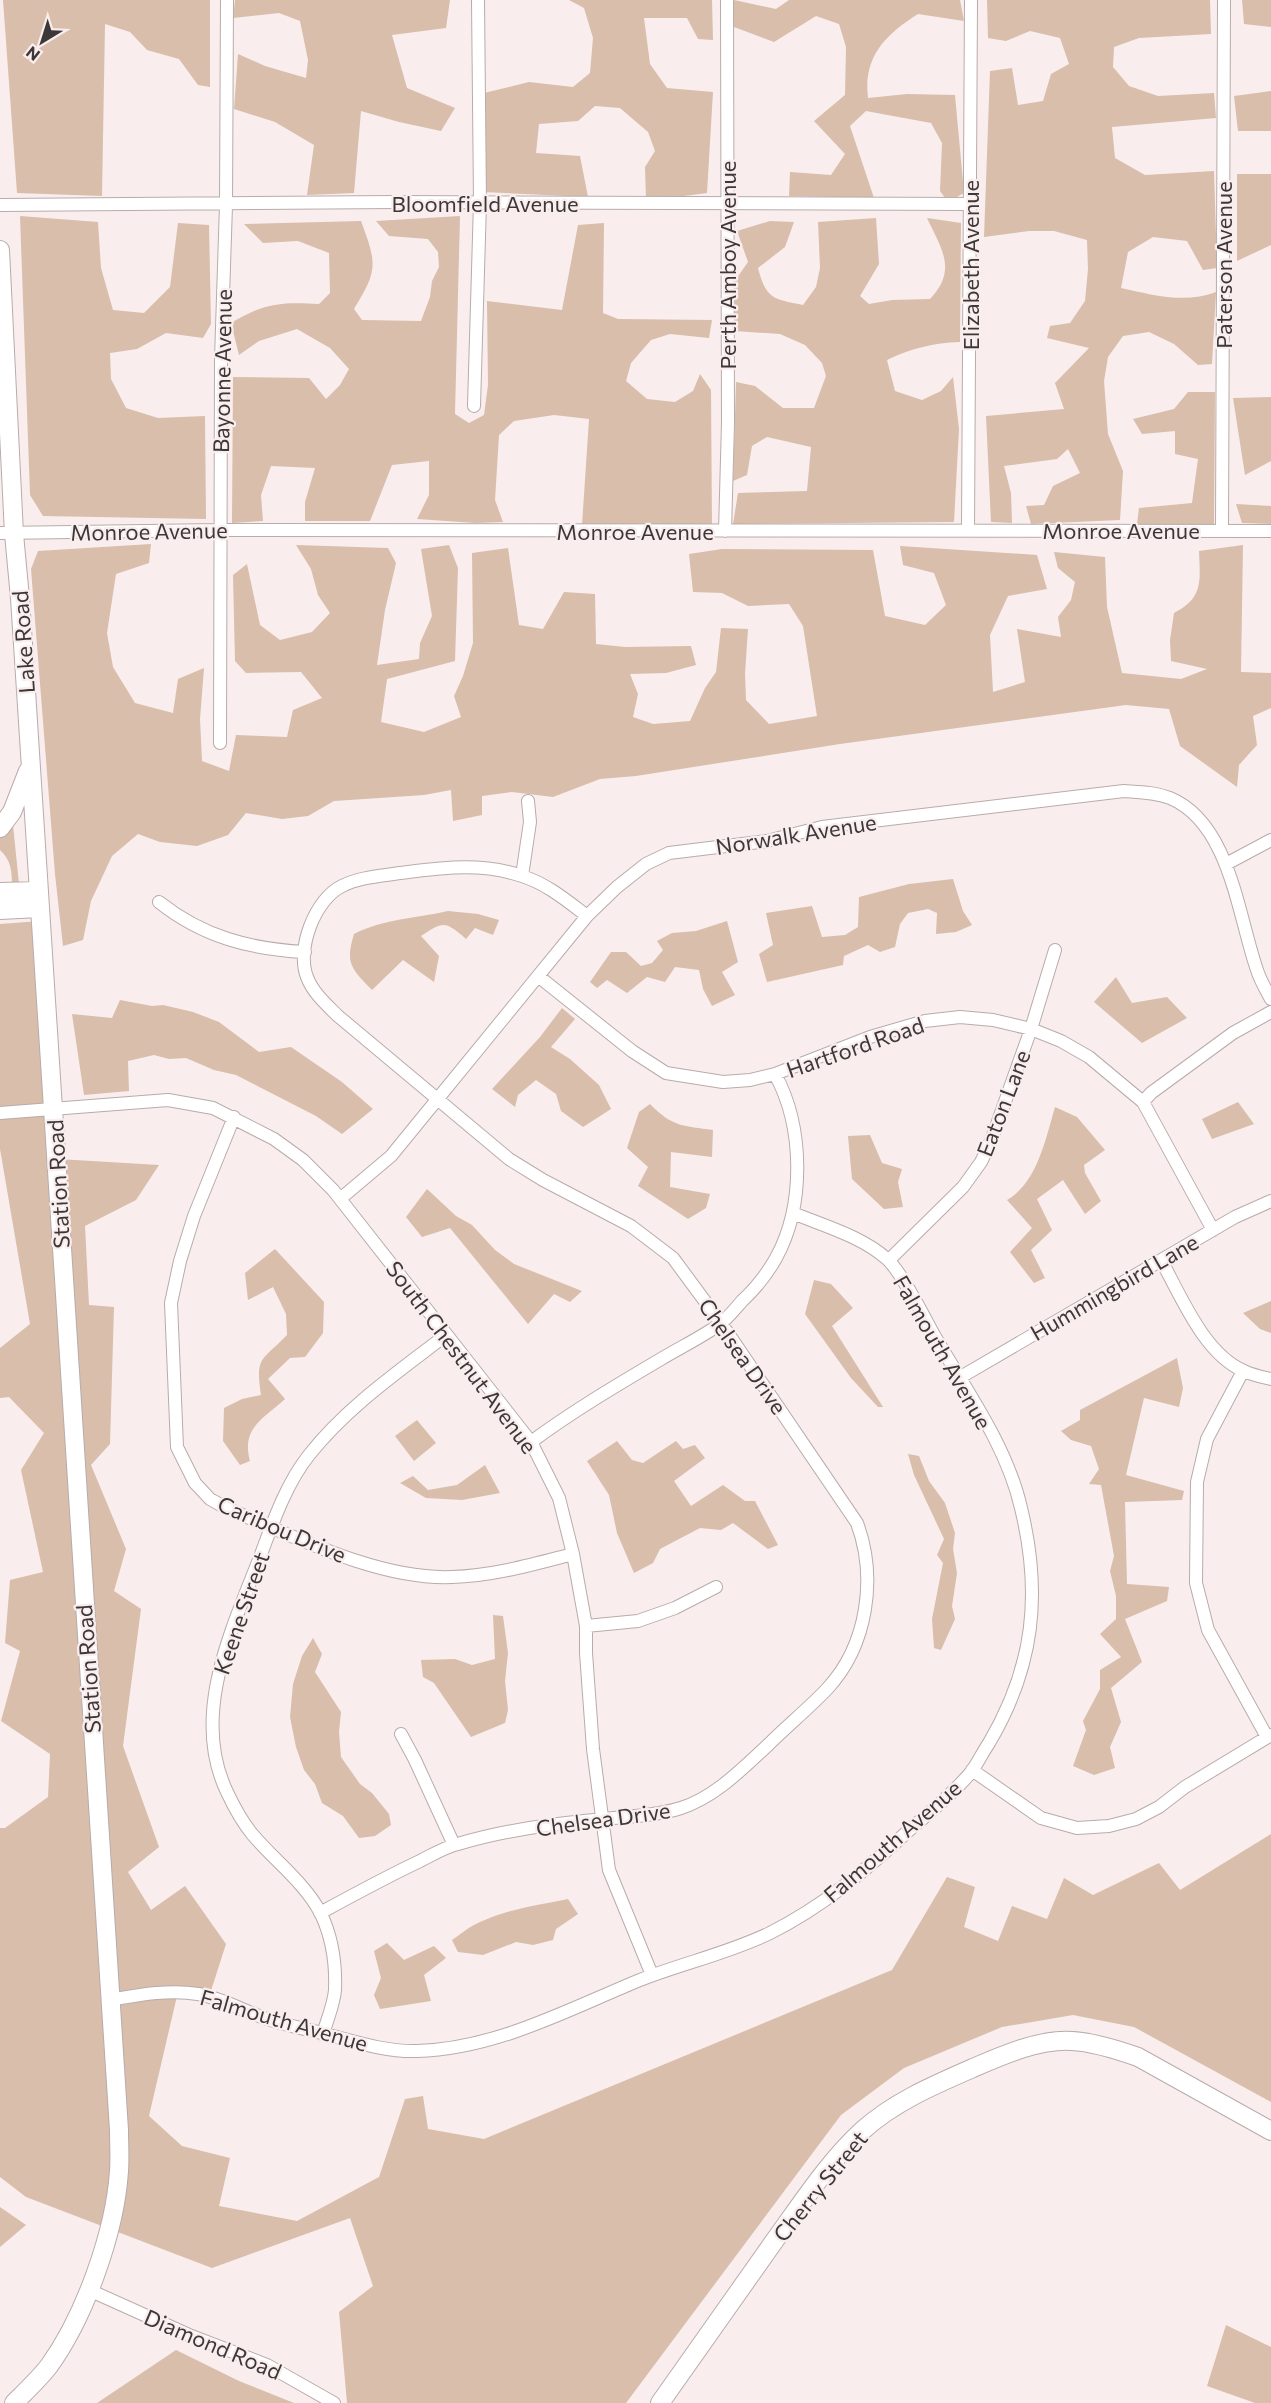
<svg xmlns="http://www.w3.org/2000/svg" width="1271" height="2403" font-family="Commissioner,sans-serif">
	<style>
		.green { fill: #d8beab }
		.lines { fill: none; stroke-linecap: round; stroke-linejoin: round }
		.street-casing { stroke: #b8acab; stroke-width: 14 }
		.secondary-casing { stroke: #b8acab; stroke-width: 20 }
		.street { stroke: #fff; stroke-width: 12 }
		.secondary { stroke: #fff; stroke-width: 18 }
		.labels { text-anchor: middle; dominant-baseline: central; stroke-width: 4.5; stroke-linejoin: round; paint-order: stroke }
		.street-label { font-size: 22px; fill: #3d3838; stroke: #faeded }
	</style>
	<rect width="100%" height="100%" fill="#faeded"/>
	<!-- green -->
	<path class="green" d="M 3,0 L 210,0 L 210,87 L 198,85 L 179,59 L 147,50 L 130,32 L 105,24 L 102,196 L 17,193 Z
		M 235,0 L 450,0 L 446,28 L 392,35 L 407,88 L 455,108 L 441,131 L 399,122 L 361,111 L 354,193 L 307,195 L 314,145 L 275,122 L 234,109 L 238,54 L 265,66 L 306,78 L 308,60 L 300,21 L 279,13 L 233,18 Z
		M 569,0 L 712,0 L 713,40 L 698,39 L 687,18 L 644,18 L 650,64 L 667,88 L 713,92 L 707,193 L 646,201 L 645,167 L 655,151 L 648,132 L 620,108 L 595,106 L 578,121 L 539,124 L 536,153 L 580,156 L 588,197 L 483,192 L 484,93 L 529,82 L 573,87 L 590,73 L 593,38 L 584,8 Z
		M 734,0 L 776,9 L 789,0 L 960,0 L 964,21 L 918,14 C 885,35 863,57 868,98 L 907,94 L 955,95 L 964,193 L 948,202 L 940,191 L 942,143 L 931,123 L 866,111 L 850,126 L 874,198 L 789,196 L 790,172 L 831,175 L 845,154 L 814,121 L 845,95 L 846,47 L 839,24 L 816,16 L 774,42 L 734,27 Z
		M 987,0 L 1210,0 L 1211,34 L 1139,38 L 1114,47 L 1113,67 L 1129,86 L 1158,96 L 1214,93 L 1216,118 L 1112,127 L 1115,158 L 1145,175 L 1214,171 L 1217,268 L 1203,270 L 1187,241 L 1153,237 L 1128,252 L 1121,288 C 1153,295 1185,304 1216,292 L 1212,364 L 1198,365 L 1174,344 L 1149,332 L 1123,336 L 1108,357 L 1104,381 L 1108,434 L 1123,471 L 1120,520 L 1031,524 L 1026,506 L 1044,505 L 1053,486 L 1080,473 L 1068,449 L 1057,459 L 1004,466 L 1011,493 L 1012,523 L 991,522 L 986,416 L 1064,409 L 1055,383 L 1089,348 L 1047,338 L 1050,326 L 1070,323 L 1085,301 L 1088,269 L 1087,240 L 1054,231 L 1029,231 L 984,237 L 990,71 L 1012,68 L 1018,105 L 1043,101 L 1051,74 L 1069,64 L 1060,38 L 1030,31 L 1006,41 L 988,38 Z
		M 1242,0 L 1271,0 L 1271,27 L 1244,24 Z
		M 1271,91 L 1271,131 L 1238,131 L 1234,96 Z
		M 1237,174 L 1271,174 L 1271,245 L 1237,261 Z
		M 20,216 L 98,222 L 101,268 L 113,310 L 144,313 L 170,287 L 178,223 L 209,225 L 211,324 L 203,338 L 166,333 L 137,349 L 110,353 L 111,379 L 126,408 L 158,418 L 205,416 L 206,519 L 43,516 L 30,495 Z
		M 460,216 L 455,414 L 469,423 L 484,415 L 488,385 L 487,301 L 562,310 L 578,225 L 604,223 L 603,313 L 618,319 L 712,320 L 709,338 L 670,334 L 651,340 L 631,363 L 626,381 L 647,399 L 675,402 L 693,391 L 700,374 L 711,390 L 712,525 L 582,525 L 589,419 L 554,415 L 514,421 L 499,435 L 495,500 L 503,522 L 476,523 L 417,519 L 429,495 L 429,461 L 392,465 L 370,521 L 305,521 L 305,502 L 315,468 L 271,466 L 261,495 L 263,521 L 232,523 L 233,377 L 309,378 L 326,399 L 340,385 L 349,369 L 330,348 L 297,329 L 259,341 L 239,355 L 231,323 C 264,303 281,302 319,304 L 330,293 L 329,253 L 298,241 L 263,243 L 244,224 L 361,221 C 377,264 378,270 354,309 L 362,320 L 421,321 L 430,297 L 432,281 L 439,267 L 438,252 L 428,239 L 389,236 L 376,221 Z
		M 876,218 L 879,264 L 860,296 L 869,304 L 892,300 L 930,299 C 958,270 941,248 927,218 L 961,223 L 960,342 C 933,343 912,348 887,360 L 895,391 L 922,400 L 941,391 L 953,377 L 959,429 L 954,522 L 733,524 L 738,493 L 807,491 L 811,447 L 767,437 L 752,446 L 747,475 L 733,481 L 736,382 L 755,386 L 783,408 L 814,408 L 826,376 L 822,363 L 805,345 L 780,334 L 734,331 L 732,285 L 748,262 L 737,231 L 770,221 L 794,222 L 785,247 L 758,268 C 766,299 773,299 803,305 L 816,287 L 820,268 L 818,222 Z
		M 1188,392 L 1215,392 L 1214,525 L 1137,524 L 1139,508 L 1192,503 L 1198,459 L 1175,454 L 1175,431 L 1142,434 L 1133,419 L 1174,409 Z
		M 1271,397 L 1271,461 L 1245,475 L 1233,398 Z
		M 1236,504 L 1271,506 L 1271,524 L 1242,523 Z
		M 151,544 L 149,563 L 116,574 L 107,633 L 113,667 L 135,703 L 173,713 L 178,679 L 204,668 L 200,719 L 202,761 L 229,771 L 236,735 L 287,737 L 293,710 L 322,698 L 301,672 L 246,673 L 235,661 L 233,575 L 247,564 L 260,625 L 280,640 L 312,632 L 330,613 L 318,595 L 311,569 L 296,545 L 388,548 L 396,563 L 385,610 L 377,665 L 419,659 L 420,643 L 432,616 L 421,549 L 449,545 L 458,568 L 455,661 L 387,679 L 381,722 L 424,732 L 461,717 L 454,696 L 463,676 L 473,643 L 472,553 L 508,548 L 519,625 L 543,629 L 564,592 L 595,594 L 596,644 L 625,647 L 691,646 L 696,665 L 666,673 L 630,674 L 638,694 L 633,717 L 653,724 L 690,721 L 705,688 L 716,672 L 721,628 L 748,629 L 745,674 L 746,700 L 769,724 L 817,716 L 803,626 L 789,604 L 748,606 L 722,593 L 693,592 L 689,554 L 722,549 L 873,550 L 885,616 L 925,625 L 946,605 L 934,573 L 903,565 L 900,546 L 1037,555 L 1047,589 L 1008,596 L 990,635 L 993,692 L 1025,682 L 1017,629 L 1061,637 L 1058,617 L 1071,600 L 1075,582 L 1058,568 L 1054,552 L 1105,557 L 1107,607 L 1122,673 L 1181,679 L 1207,669 L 1171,661 L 1170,640 L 1174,613 C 1204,598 1200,580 1199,551 L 1243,545 L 1241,672 L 1271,673 L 1271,708 L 1253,716 L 1257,745 L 1239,765 L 1237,787 L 1180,746 L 1169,709 L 1126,705 L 840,744 L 636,776 L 600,779 L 553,797 L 512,792 L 482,796 L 482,815 L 453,821 L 451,790 L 424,795 L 334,801 L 308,816 L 282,819 L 246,813 L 228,835 L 197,846 L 160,842 L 138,834 L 112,856 L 91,901 L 83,940 L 63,946 L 55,874 L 31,569 L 38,551 Z
		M 13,825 L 19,884 L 12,886 C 12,871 11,860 0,850 L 0,838 Z
		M 953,879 L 963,911 L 972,925 L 956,932 L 936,934 L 937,913 L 928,909 L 908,913 L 900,924 L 895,947 L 880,952 L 868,945 L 844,956 L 843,965 L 767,982 L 759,954 L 773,945 L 766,913 L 812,906 L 822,937 L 845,935 L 858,927 L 859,897 L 909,884 Z
		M 448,911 L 478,914 L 499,920 L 493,935 L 475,928 L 466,939 C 445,921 444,921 421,936 L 439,956 L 434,982 L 403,960 L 372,990 C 351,968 345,964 354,934 C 383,919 417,918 448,911 Z
		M 40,921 L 58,1159 L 159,1165 L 136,1200 L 85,1226 L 89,1305 L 114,1307 L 110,1444 L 91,1465 L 126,1549 L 114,1591 L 141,1609 L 123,1746 L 159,1847 L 128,1872 L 151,1910 L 185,1886 L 226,1944 L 208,2000 L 177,1996 L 149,2116 L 182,2146 L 230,2158 L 219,2206 L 297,2221 L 379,2177 L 405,2099 L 423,2096 L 428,2129 L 484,2139 L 892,1970 L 947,1877 L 975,1887 L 964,1927 L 998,1941 L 1012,1906 L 1047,1919 L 1064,1878 L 1093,1895 L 1159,1863 L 1180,1890 L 1271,1834 L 1271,2102 L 1134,2027 L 1073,2015 L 1002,2027 L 904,2068 L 841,2115 L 626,2403 L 347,2403 L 339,2312 L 373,2286 L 350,2218 L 212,2268 L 26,2197 L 0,2177 L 0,1828 L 5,1828 L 48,1797 L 50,1754 L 1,1721 L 20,1651 L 5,1643 L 10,1580 L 43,1572 L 21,1470 L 44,1433 L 9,1397 L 0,1398 L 0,1348 L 30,1324 L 0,1149 L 0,924 Z
		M 727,921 L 738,962 L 722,972 L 735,995 L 712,1006 L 703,989 L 699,970 L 675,967 L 665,982 L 647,977 L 627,993 L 607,980 L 597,988 L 590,982 L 611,952 L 626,952 L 641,966 L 652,963 L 663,950 L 657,941 L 672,933 L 696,931 Z
		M 1116,977 L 1132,1003 L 1167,997 L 1187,1018 L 1142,1043 L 1094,1002 Z
		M 120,1000 L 152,1006 L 163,1005 L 193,1012 L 219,1022 L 259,1052 L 291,1047 L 342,1082 L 373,1109 L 342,1134 L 316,1116 L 236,1075 L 214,1070 L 186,1058 L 169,1059 L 154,1055 L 128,1061 L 129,1091 L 84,1095 L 72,1014 L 112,1018 Z
		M 562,1008 L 575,1019 L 551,1047 L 570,1059 L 599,1085 L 611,1109 L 583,1127 L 561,1111 L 556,1094 L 536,1080 L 518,1095 L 515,1107 L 492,1089 L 540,1037 Z
		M 1238,1102 L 1254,1124 L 1212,1139 L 1202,1119 Z
		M 650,1104 C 672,1127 684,1126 713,1130 L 712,1157 L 671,1152 L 670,1187 L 710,1194 L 706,1208 L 688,1219 L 638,1186 L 648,1167 L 627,1148 L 639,1112 Z
		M 1055,1107 L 1077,1117 L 1105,1150 L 1084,1165 L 1085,1173 L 1101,1201 L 1085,1214 L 1063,1180 L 1037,1199 L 1052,1230 L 1031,1250 L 1045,1278 L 1034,1283 L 1010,1252 L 1032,1228 L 1007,1200 C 1037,1183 1046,1138 1055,1107 Z
		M 870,1135 L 882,1163 L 902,1169 L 898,1182 L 903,1207 L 884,1209 L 852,1179 L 848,1136 Z
		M 427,1189 L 456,1216 L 472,1225 L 495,1250 L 514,1264 L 582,1291 L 570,1302 L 554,1294 L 528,1324 L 450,1228 L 422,1237 L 406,1217 Z
		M 275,1249 L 324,1302 L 323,1333 L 305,1357 L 290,1358 L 268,1379 L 285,1399 C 263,1419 241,1428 250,1461 L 240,1465 L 223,1441 L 224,1408 L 242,1399 L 261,1395 C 255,1356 262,1361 287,1335 L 286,1314 L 273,1287 L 248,1300 L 245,1273 Z
		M 814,1280 L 831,1284 L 853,1308 L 832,1326 L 883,1407 L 878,1407 L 851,1378 L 805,1314 Z
		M 1271,1301 L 1271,1333 L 1260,1329 L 1243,1313 Z
		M 1177,1358 L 1183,1388 L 1179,1407 L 1144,1398 L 1126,1475 L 1184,1491 L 1182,1500 L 1125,1502 L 1127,1584 L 1169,1587 L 1167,1601 L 1125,1619 L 1142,1662 L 1111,1688 L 1121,1722 L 1110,1747 L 1115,1768 L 1094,1775 L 1073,1766 L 1086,1730 L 1083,1721 L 1100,1689 L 1100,1670 L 1121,1657 L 1100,1634 L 1116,1619 L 1116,1596 L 1110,1571 L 1114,1556 L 1101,1485 L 1089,1484 L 1099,1469 L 1091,1446 L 1071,1440 L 1061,1431 L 1080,1420 L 1080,1410 Z
		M 417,1420 L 436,1443 L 414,1461 L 395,1436 Z
		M 617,1441 L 632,1460 L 643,1463 L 676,1441 L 683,1449 L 695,1445 L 705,1458 L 674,1481 L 691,1506 L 723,1485 L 745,1501 L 755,1501 L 778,1545 L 768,1549 L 733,1523 L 721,1530 L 700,1528 L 660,1549 L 653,1563 L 634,1573 L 617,1533 L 609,1495 L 587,1461 Z
		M 908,1454 L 919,1456 L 929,1481 L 945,1503 L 955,1533 L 953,1549 L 957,1573 L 952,1606 L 955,1619 L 941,1650 L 934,1648 L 932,1619 L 943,1563 L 937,1555 L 944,1539 L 914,1475 Z
		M 485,1465 L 500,1493 L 462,1500 L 426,1498 L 400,1483 L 413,1476 L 428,1490 L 457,1485 Z
		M 493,1615 L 503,1616 L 508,1653 L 505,1681 L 508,1710 L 505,1723 L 471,1737 L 434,1683 L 423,1677 L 421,1660 L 455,1659 L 472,1665 L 495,1659 Z
		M 313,1638 L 322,1654 L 315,1672 L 341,1712 L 339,1732 L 341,1757 L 360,1784 L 372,1793 L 389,1814 L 391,1825 L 375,1836 L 359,1838 L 343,1816 L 322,1803 L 315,1784 L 304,1770 L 296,1747 L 290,1717 L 293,1684 L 302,1656 Z
		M 568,1899 L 578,1914 L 556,1929 L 553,1940 L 533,1945 L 516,1942 L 483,1955 L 458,1952 L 452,1940 C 461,1934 470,1926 480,1922 C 507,1909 539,1905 568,1899 Z
		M 387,1943 L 404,1960 L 434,1946 L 446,1958 L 424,1975 L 431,2001 L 380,2009 L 374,1995 L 381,1978 L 374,1951 Z
		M 0,2207 L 26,2225 L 0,2247 Z
		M 1226,2325 L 1271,2347 L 1271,2403 L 1255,2403 L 1207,2386 Z
		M 176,2350 L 239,2381 L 294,2403 L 97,2403 Z"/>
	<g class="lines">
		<!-- street casing -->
		<g class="street-casing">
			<path id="street" d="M 0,205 L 397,202 L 970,204
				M 474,406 L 480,203 L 478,0
				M 968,530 L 971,0
				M 725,531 L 728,423 L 727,0
				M 1222,531 L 1224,0
				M 0,533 L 220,530 L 1271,531
				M 220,743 L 221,359 L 226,205 L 227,0
				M 1226,864 L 1271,840
				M 522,876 L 530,822 L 528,801
				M 159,902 C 203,937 250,949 305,952
				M 538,976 L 632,1051 L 666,1073 L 723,1082 L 750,1080 L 775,1074 L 870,1037 L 925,1021 L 960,1017 L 993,1020 L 1031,1029 L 1061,1041 L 1089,1057 L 1143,1102 L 1213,1230
				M 1143,1102 L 1151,1093 L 1233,1033 L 1271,1012
				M 0,1113 L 168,1100 L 213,1108 L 274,1139 L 303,1160 L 333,1190 L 531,1442 L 559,1498 L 573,1554 L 586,1626 L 586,1653 L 593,1749 L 609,1870 L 652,1975
				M 234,1117 L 194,1216 L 180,1261 L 171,1303 L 177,1447 L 195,1483 L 210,1499 L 226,1508 C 293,1536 379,1580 452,1577 C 493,1576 534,1564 573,1554
				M 340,1199 L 391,1156 L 587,916 L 617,887 L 646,864 L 669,853 L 767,841 L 822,827 L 1124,791 C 1139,792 1155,792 1170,798 C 1230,823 1238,916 1257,970 C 1260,980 1266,990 1271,999
				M 889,1260 L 963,1187 L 981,1162 L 991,1141 L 1031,1029 L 1055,950
				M 1161,1260 C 1181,1296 1204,1354 1244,1371 C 1252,1375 1262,1377 1271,1379
				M 1243,1371 L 1207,1439 L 1197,1482 L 1196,1583 L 1208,1630 L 1267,1737
				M 959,1378 L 1235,1217 L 1271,1201
				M 531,1442 C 573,1411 617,1385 661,1359 C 681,1347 702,1337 720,1324 C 728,1318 735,1309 742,1301 C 755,1289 767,1274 776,1258 C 805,1205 804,1127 775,1074
				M 586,1626 L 638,1621 L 675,1608 L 716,1587
				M 401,1734 L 415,1760 L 454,1845
				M 972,1770 L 1041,1818 L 1077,1828 L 1109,1826 L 1136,1819 L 1159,1807 L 1185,1787 L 1271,1735
				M 320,1913 C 353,1895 386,1877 420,1861 C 432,1855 445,1847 458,1844 C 504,1830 557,1823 605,1819 C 630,1816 656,1816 681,1808 C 715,1797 742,1769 768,1745 C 787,1726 809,1708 827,1689 C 868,1645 877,1577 857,1523 L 721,1323 L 673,1258 L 631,1226 L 543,1180 L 509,1159 L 338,1016 C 326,1004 313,993 307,977 C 296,949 315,899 342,886 C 360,877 381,876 400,873 C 441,868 481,862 522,876 C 547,884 566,900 587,916
				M 109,2000 C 138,1995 169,1989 198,1994 C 221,1998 244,2011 267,2019 C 284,2025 303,2028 322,2033 C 353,2041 385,2052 417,2051 C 496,2049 569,2009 640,1980 C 683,1963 729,1953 770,1933 C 822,1907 865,1871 907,1832 C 929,1813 954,1793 972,1771 C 978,1762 983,1752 989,1743 C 1034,1667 1042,1594 1021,1508 C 1007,1446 966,1390 934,1335 C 924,1317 901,1271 887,1259 C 861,1236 824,1226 793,1213
				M 323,2034 C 327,2020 334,2004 335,1990 C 336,1965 332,1937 321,1914 C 306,1884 275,1861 253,1835 C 242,1822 234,1807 227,1792 C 190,1715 232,1629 260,1557 C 273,1522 286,1484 309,1455 C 347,1407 398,1372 446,1335
				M 89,2290 L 189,2335 L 267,2365 L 334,2403"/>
		</g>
		<!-- secondary casing -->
		<g class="secondary-casing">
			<path id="secondary" d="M 0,250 L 14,534 L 20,598 L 119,2130 C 119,2143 120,2158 119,2171 C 115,2232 85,2316 49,2366 C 39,2379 26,2391 14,2403
				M 0,828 L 12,812 L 28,771
				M 0,892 L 38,891
				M 0,910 L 39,908
				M 660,2403 C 698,2349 737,2294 775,2240 C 802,2203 829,2161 863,2130 C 894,2102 934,2085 973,2068 C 1003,2055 1039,2039 1072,2041 C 1094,2042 1118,2050 1138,2057 L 1271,2131"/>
		</g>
		<!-- street -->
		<use href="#street" class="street"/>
		<!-- secondary -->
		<use href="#secondary" class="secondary"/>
	</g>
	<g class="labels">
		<!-- street labels -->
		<g class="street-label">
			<text x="485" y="203">Bloomfield Avenue</text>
			<text transform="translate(727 265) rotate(-90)">Perth Amboy Avenue</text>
			<text transform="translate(970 265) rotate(-90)">Elizabeth Avenue</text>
			<text transform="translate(1223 265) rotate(-90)">Paterson Avenue</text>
			<text transform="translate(222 371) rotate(-89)">Bayonne Avenue</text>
			<text x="1121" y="530">Monroe Avenue</text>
			<text transform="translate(149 531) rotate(-1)">Monroe Avenue</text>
			<text x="635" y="531">Monroe Avenue</text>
			<text transform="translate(23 642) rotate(-94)">Lake Road</text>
			<text transform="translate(796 834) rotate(-9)">Norwalk Avenue</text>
			<text transform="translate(855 1047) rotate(-19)">Hartford Road</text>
			<text transform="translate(1003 1103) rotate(-69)">Eaton Lane</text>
			<text transform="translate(58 1184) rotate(-93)">Station Road</text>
			<text transform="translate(1114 1287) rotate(-30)">Hummingbird Lane</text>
			<text transform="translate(943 1352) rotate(60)">Falmouth Avenue</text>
			<text transform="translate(743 1356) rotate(55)">Chelsea Drive</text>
			<text transform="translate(462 1357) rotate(53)">South Chestnut Avenue</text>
			<text transform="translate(282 1529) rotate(23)">Caribou Drive</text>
			<text transform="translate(241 1613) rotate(-71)">Keene Street</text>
			<text transform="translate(88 1669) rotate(-94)">Station Road</text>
			<text transform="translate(603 1819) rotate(-8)">Chelsea Drive</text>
			<text transform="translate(892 1841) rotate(-41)">Falmouth Avenue</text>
			<text transform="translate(284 2020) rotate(16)">Falmouth Avenue</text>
			<text transform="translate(820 2186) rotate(-51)">Cherry Street</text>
			<text transform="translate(213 2344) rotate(23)">Diamond Road</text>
		</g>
	</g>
	<!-- north arrow -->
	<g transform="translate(42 42) rotate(218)" stroke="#faeded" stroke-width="4.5" paint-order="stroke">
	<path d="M0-4.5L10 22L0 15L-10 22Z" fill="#3d3838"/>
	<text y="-9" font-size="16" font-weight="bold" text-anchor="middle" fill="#3d3838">N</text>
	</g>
</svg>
